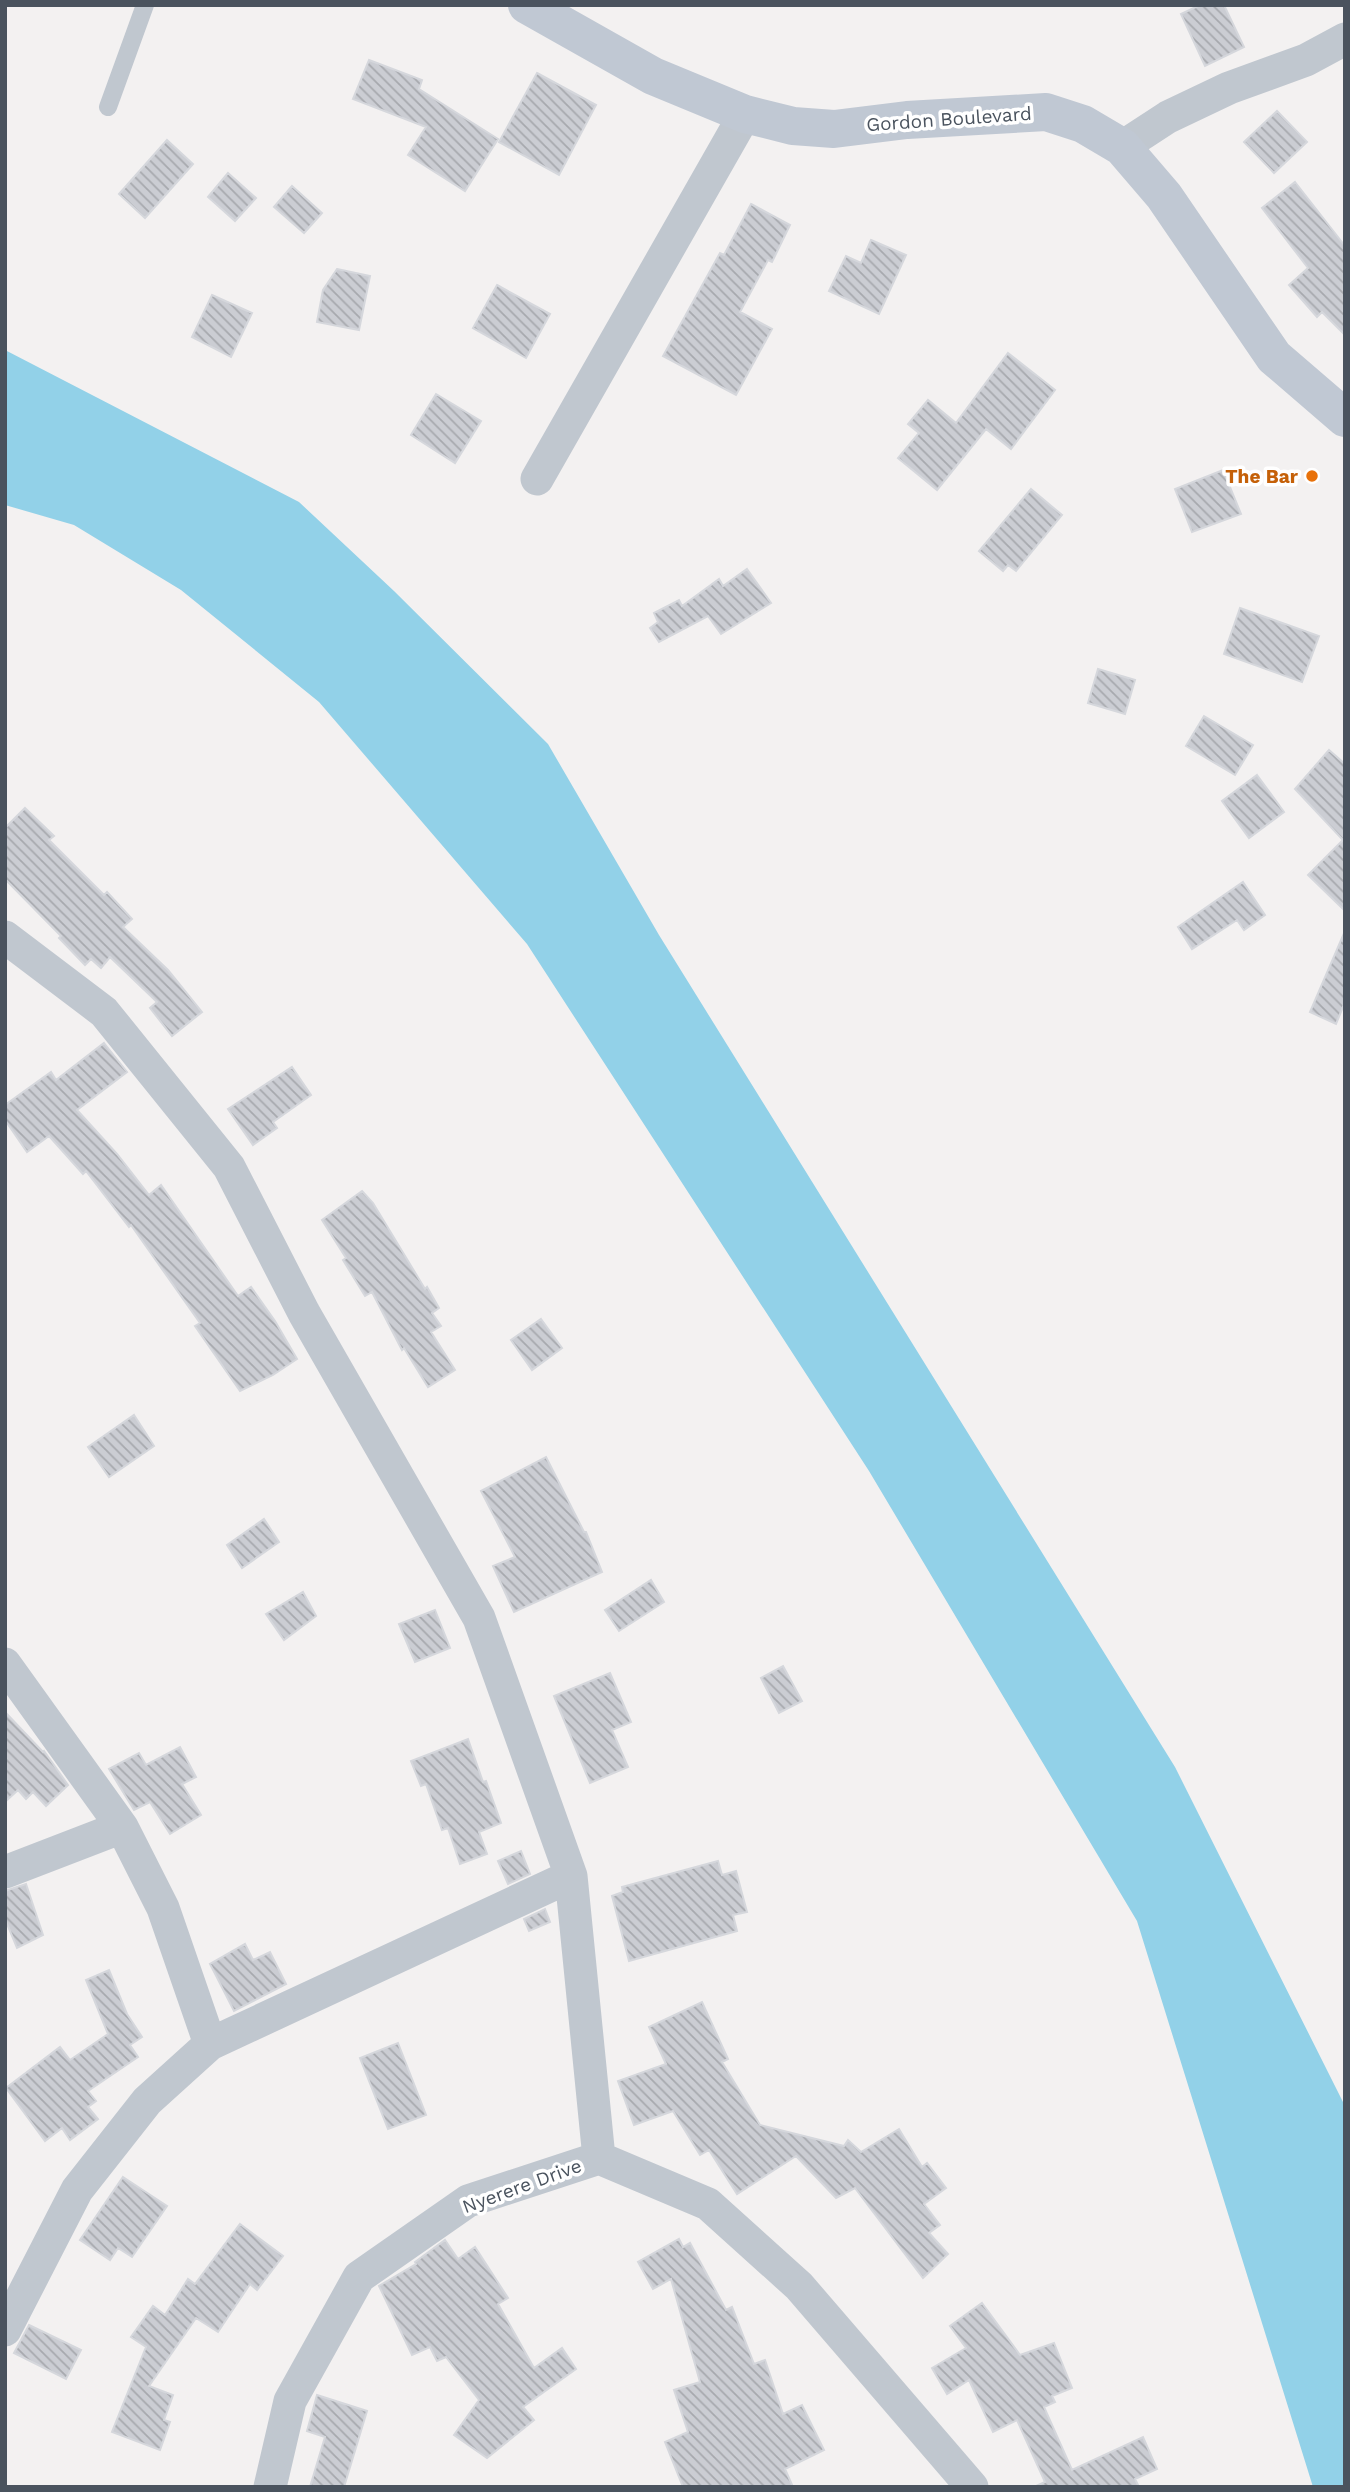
<svg xmlns="http://www.w3.org/2000/svg" width="1350" height="2492" font-family="'Work Sans',sans-serif">
	<style>
		.water { fill: #92d1e8 }
		.building { fill: url(#building-back-hatch); stroke: #d5d7dc; stroke-width: 2 }
		.lines { fill: none; stroke-linecap: round; stroke-linejoin: round }
		.lane { stroke: #c0c7cf; stroke-width: 18 }
		.street { stroke: #c0c7cf; stroke-width: 33 }
		.secondary { stroke: #c0c8d3; stroke-width: 38 }
		.food-dot { fill: #e8710a; stroke: #fff; stroke-width: 2.5 }
		.labels { text-anchor: middle; dominant-baseline: central; stroke-width: 7; stroke-linejoin: round; paint-order: stroke }
		.street-label { font-size: 19px; fill: #4a535e; stroke: #fff }
		.food-label { font-size: 19px; font-weight: bold; fill: #c56008; stroke: #fff; text-anchor: end }
	</style>
	<defs>
		<pattern id="building-back-hatch" width="6" height="6" patternUnits="userSpaceOnUse" patternTransform="scale(1.75)"><rect width="6" height="6" fill="#cbcdd3"/><path d="M-1 5l2 2M0 0l6 6M5-1l2 2" fill="none" stroke="#a7a9ae"/></pattern>
	</defs>
	<rect width="100%" height="100%" fill="#f3f1f1"/>
	<!-- water -->
	<path class="water" d="M 5,350 L 299,502 L 394,591 L 548,744 L 659,935 L 1175,1767 L 1345,2106 L 1345,2487 L 1313,2487 L 1137,1921 L 869,1471 L 527,944 L 319,702 L 181,590 L 74,525 L 5,505 Z"/>
	<!-- building -->
	<path class="building" d="M 1200,5 L 1224,5 L 1244,47 L 1205,66 L 1181,14 Z
		M 369,60 L 422,80 L 419,89 L 498,139 L 465,191 L 408,155 L 426,127 L 353,99 Z
		M 537,73 L 596,105 L 559,175 L 499,142 Z
		M 1277,111 L 1307,142 L 1274,173 L 1244,142 Z
		M 167,140 L 193,164 L 145,218 L 119,194 Z
		M 228,173 L 256,198 L 235,221 L 208,197 Z
		M 1295,182 L 1345,246 L 1345,335 L 1322,312 L 1317,317 L 1289,285 L 1308,268 L 1262,208 Z
		M 292,186 L 322,213 L 304,233 L 274,207 Z
		M 751,204 L 790,225 L 772,262 L 768,260 L 740,312 L 772,329 L 736,395 L 663,356 L 720,253 L 724,255 Z
		M 871,240 L 906,255 L 879,314 L 829,291 L 846,256 L 861,263 Z
		M 337,269 L 370,276 L 359,330 L 317,322 L 323,290 Z
		M 497,285 L 550,314 L 526,358 L 473,328 Z
		M 212,295 L 252,313 L 231,357 L 192,337 Z
		M 1008,353 L 1055,390 L 1011,449 L 986,429 L 937,490 L 898,458 L 919,433 L 908,424 L 928,400 L 956,423 Z
		M 436,394 L 481,421 L 455,463 L 411,435 Z
		M 1223,470 L 1241,514 L 1192,532 L 1175,489 Z
		M 1031,489 L 1062,515 L 1016,571 L 1008,565 L 1003,571 L 979,551 Z
		M 747,569 L 771,603 L 721,634 L 708,616 L 659,642 L 650,628 L 658,622 L 654,613 L 679,600 L 682,606 L 719,579 L 723,586 Z
		M 1240,608 L 1319,636 L 1302,682 L 1224,654 Z
		M 1098,669 L 1135,680 L 1125,714 L 1088,703 Z
		M 1204,716 L 1253,745 L 1235,775 L 1186,746 Z
		M 1329,750 L 1345,764 L 1345,911 L 1308,875 L 1343,840 L 1295,789 Z
		M 1257,775 L 1284,812 L 1249,838 L 1222,801 Z
		M 25,808 L 54,836 L 49,840 L 104,895 L 107,892 L 132,919 L 123,927 L 168,970 L 202,1012 L 172,1036 L 150,1008 L 157,1002 L 110,957 L 101,968 L 91,959 L 85,965 L 59,938 L 61,936 L 5,879 L 5,828 Z
		M 1243,882 L 1265,915 L 1244,930 L 1237,920 L 1192,949 L 1178,927 Z
		M 1345,931 L 1345,1002 L 1336,1024 L 1310,1012 Z
		M 104,1043 L 127,1072 L 77,1110 L 117,1154 L 149,1195 L 161,1185 L 238,1296 L 251,1287 L 275,1321 L 297,1359 L 273,1375 L 240,1391 L 195,1326 L 200,1323 L 131,1225 L 129,1227 L 86,1171 L 83,1174 L 49,1136 L 27,1152 L 5,1120 L 5,1105 L 51,1072 L 56,1080 Z
		M 292,1067 L 311,1095 L 273,1122 L 277,1128 L 253,1145 L 228,1109 Z
		M 362,1191 L 373,1203 L 425,1289 L 427,1287 L 439,1308 L 432,1313 L 441,1326 L 431,1332 L 455,1370 L 428,1387 L 404,1348 L 402,1350 L 372,1292 L 365,1296 L 343,1260 L 346,1258 L 322,1220 Z
		M 541,1319 L 562,1348 L 532,1370 L 511,1340 Z
		M 134,1415 L 154,1446 L 109,1477 L 88,1447 Z
		M 546,1457 L 584,1532 L 586,1532 L 602,1572 L 514,1612 L 493,1566 L 515,1557 L 481,1491 Z
		M 264,1519 L 279,1542 L 242,1568 L 227,1545 Z
		M 651,1580 L 664,1602 L 619,1631 L 605,1610 Z
		M 303,1592 L 316,1616 L 284,1640 L 266,1614 Z
		M 435,1610 L 450,1648 L 415,1662 L 399,1624 Z
		M 783,1666 L 802,1701 L 779,1713 L 761,1678 Z
		M 610,1673 L 631,1722 L 612,1730 L 628,1767 L 590,1783 L 554,1696 Z
		M 5,1712 L 43,1752 L 44,1751 L 68,1785 L 46,1806 L 33,1792 L 26,1799 L 18,1790 L 5,1802 Z
		M 468,1739 L 483,1782 L 486,1781 L 501,1823 L 479,1832 L 487,1854 L 460,1864 L 448,1828 L 442,1830 L 426,1784 L 421,1786 L 411,1761 Z
		M 180,1747 L 196,1777 L 182,1784 L 201,1815 L 170,1834 L 150,1802 L 134,1810 L 109,1769 L 139,1753 L 146,1765 Z
		M 521,1851 L 530,1874 L 508,1884 L 498,1861 Z
		M 718,1861 L 722,1875 L 736,1871 L 747,1912 L 733,1915 L 737,1931 L 629,1961 L 612,1896 L 623,1892 L 622,1887 Z
		M 26,1884 L 43,1935 L 17,1948 L 5,1919 L 5,1891 Z
		M 545,1909 L 550,1922 L 529,1931 L 524,1919 Z
		M 245,1944 L 253,1960 L 270,1952 L 286,1984 L 234,2011 L 210,1964 Z
		M 109,1970 L 127,2014 L 142,2037 L 130,2045 L 138,2057 L 88,2091 L 96,2101 L 88,2107 L 98,2119 L 70,2140 L 62,2128 L 45,2141 L 6,2088 L 60,2047 L 70,2060 L 108,2034 L 86,1980 Z
		M 702,2002 L 728,2059 L 722,2062 L 760,2125 L 844,2146 L 848,2140 L 861,2152 L 899,2129 L 922,2167 L 927,2163 L 946,2188 L 924,2204 L 940,2225 L 929,2233 L 948,2254 L 923,2278 L 855,2188 L 836,2198 L 796,2156 L 737,2194 L 709,2150 L 700,2155 L 673,2111 L 634,2125 L 618,2081 L 666,2064 L 649,2027 Z
		M 398,2043 L 426,2115 L 388,2129 L 360,2058 Z
		M 123,2177 L 167,2206 L 132,2257 L 118,2248 L 110,2260 L 80,2240 Z
		M 240,2224 L 283,2256 L 257,2290 L 250,2284 L 218,2332 L 196,2318 L 149,2386 L 173,2395 L 164,2420 L 170,2422 L 160,2450 L 112,2432 L 146,2347 L 131,2337 L 153,2306 L 165,2315 L 188,2279 L 195,2284 Z
		M 679,2239 L 683,2247 L 690,2243 L 726,2310 L 732,2307 L 754,2364 L 765,2360 L 783,2414 L 802,2405 L 824,2450 L 785,2469 L 793,2487 L 683,2487 L 665,2442 L 688,2432 L 674,2390 L 700,2382 L 671,2279 L 653,2289 L 638,2262 Z
		M 445,2240 L 458,2259 L 475,2247 L 508,2298 L 498,2304 L 534,2368 L 562,2348 L 576,2369 L 523,2407 L 534,2420 L 487,2458 L 454,2435 L 479,2400 L 446,2357 L 437,2361 L 430,2347 L 412,2355 L 379,2286 L 416,2264 L 415,2262 Z
		M 982,2303 L 1020,2355 L 1054,2343 L 1072,2388 L 1052,2396 L 1055,2402 L 1044,2407 L 1072,2470 L 1143,2437 L 1157,2469 L 1135,2479 L 1139,2487 L 1034,2487 L 1045,2482 L 1017,2420 L 993,2432 L 969,2380 L 947,2394 L 932,2368 L 966,2348 L 950,2326 Z
		M 29,2325 L 81,2350 L 66,2379 L 14,2353 Z
		M 317,2395 L 367,2411 L 344,2487 L 310,2487 L 325,2437 L 307,2431 Z"/>
	<g class="lines">
		<!-- lane -->
		<path class="lane" d="M 108,107 L 145,5"/>
		<!-- street -->
		<path class="street" d="M 1122,147 L 1168,117 L 1229,88 L 1306,60 L 1345,39
			M 537,479 L 745,114
			M 5,937 L 104,1012 L 229,1167 L 304,1313 L 479,1618 L 571,1876 L 599,2158
			M 5,1664 L 122,1827 L 163,1908 L 210,2044
			M 5,1872 L 122,1827
			M 5,2330 L 77,2190 L 147,2101 L 210,2044 L 571,1876
			M 270,2487 L 290,2401 L 359,2277 L 468,2201 L 599,2158 L 708,2204 L 799,2286 L 972,2487"/>
		<!-- secondary -->
		<path class="secondary" d="M 527,5 L 653,76 L 745,114 L 793,126 L 834,129 L 907,120 L 1046,112 L 1083,124 L 1122,147 L 1164,196 L 1274,357 L 1345,418"/>
	</g>
	<!-- markers -->
	<circle class="food-dot" cx="1312" cy="476" r="7"/>
	<g class="labels">
		<!-- street labels -->
		<g class="street-label">
			<text transform="translate(949 119) rotate(-4)">Gordon Boulevard</text>
			<text transform="translate(522 2186) rotate(-20)">Nyerere Drive</text>
		</g>
		<!-- food labels -->
		<g class="food-label">
			<text x="1298" y="476">The Bar</text>
		</g>
	</g>
	<!-- border -->
	<rect width="1350" height="2492" fill="none" stroke="#4a535e" stroke-width="14"/>
</svg>
